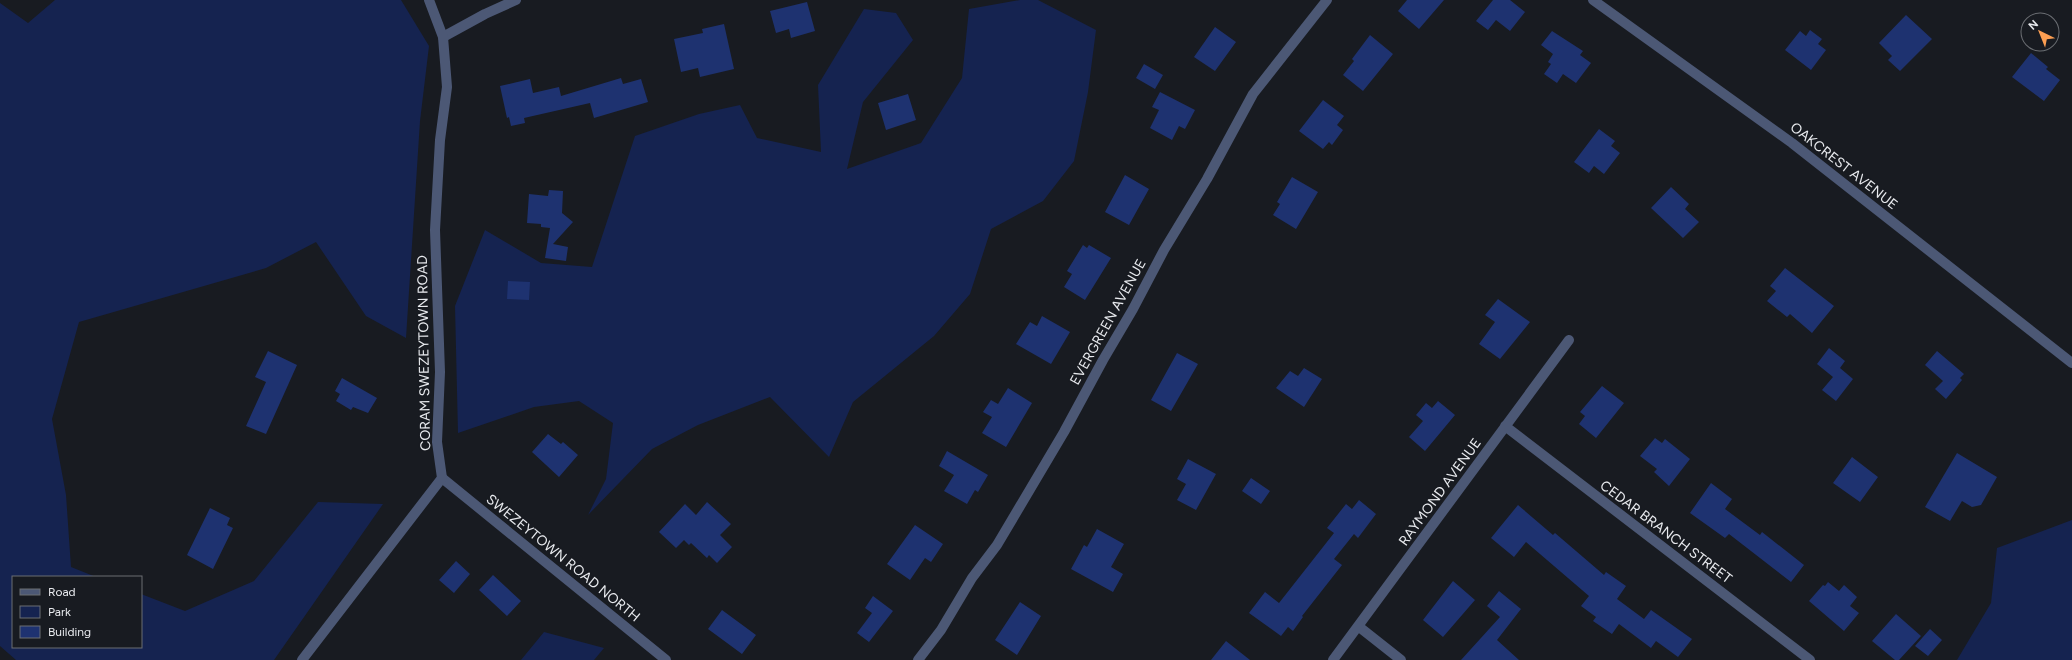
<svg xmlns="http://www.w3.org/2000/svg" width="2072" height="660" font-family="Figtree,sans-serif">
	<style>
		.green { fill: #152350 }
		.building { fill: #1e3270 }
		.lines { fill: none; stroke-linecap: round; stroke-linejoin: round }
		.minor { stroke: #4c5875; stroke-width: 10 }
		.tertiary { stroke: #4c5875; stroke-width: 10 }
		.labels { text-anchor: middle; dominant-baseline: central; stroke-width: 3; stroke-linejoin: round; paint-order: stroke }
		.street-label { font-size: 14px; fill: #e8eaee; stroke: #181b21 }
	</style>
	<rect width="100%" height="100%" fill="#181b21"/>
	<!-- green -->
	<path class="green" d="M 55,0 L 401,0 L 429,46 L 420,121 L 406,338 L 366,316 L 316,242 L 266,268 L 79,322 L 52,419 L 66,495 L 71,567 L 96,577 L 13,577 L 13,647 L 141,647 L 141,594 L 185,611 L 254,581 L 318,502 L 383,504 L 274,660 L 16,660 L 0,646 L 0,3 L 28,23 Z
		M 1020,0 L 1038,0 L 1096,30 L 1088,92 L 1074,161 L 1043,201 L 991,229 L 970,294 L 934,336 L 853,402 L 829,457 L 770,397 L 698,425 L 652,449 L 588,515 L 606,479 L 613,423 L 579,401 L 534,407 L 458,433 L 455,306 L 485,230 L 541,263 L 592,267 L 635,136 L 699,114 L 740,105 L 757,138 L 821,152 L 818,85 L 864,9 L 896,13 L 913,40 L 863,102 L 847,169 L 921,143 L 962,78 L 969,9 Z
		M 2072,520 L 2072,660 L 1957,660 L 1991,603 L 1997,548 Z
		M 544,632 L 604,648 L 594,660 L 521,660 Z"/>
	<!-- building -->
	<path class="building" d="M 1407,0 L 1444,0 L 1419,29 L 1398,11 Z
		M 1493,0 L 1510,0 L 1525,12 L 1510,31 L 1496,20 L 1488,30 L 1476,21 Z
		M 807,2 L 815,31 L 791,38 L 789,29 L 776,33 L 770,11 Z
		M 1906,15 L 1932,39 L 1900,71 L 1888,60 L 1892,56 L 1879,43 Z
		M 724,24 L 734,69 L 700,77 L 698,68 L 681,72 L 674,39 L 703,33 L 702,29 Z
		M 1215,27 L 1236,42 L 1215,71 L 1194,57 Z
		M 1810,30 L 1822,39 L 1818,44 L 1826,50 L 1811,70 L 1785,50 L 1800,31 L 1806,36 Z
		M 1552,31 L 1583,51 L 1580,55 L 1591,63 L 1576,83 L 1563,74 L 1557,83 L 1544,74 L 1551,64 L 1548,62 L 1553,54 L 1541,45 Z
		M 1370,35 L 1393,54 L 1363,91 L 1343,75 L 1354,61 L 1352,59 Z
		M 2031,53 L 2048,67 L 2046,69 L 2060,80 L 2044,101 L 2012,77 Z
		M 1144,64 L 1163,75 L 1155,89 L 1136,78 Z
		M 621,78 L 623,84 L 641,79 L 648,102 L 594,118 L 590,103 L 524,118 L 525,123 L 511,126 L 509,117 L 507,118 L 500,86 L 530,79 L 533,93 L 559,87 L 561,96 Z
		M 1160,92 L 1195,110 L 1185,129 L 1179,126 L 1172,140 L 1150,128 L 1159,110 L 1152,107 Z
		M 908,94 L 916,120 L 886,130 L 878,103 Z
		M 1323,100 L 1344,116 L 1337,125 L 1343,130 L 1332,145 L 1329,142 L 1323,149 L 1299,131 Z
		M 1599,129 L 1615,141 L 1611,146 L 1620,153 L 1604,174 L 1594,166 L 1589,173 L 1574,162 Z
		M 1125,175 L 1149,189 L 1129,225 L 1105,212 Z
		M 1292,177 L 1318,192 L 1296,229 L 1273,215 L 1280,204 L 1277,202 Z
		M 1671,187 L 1689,204 L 1685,209 L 1699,222 L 1683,238 L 1651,208 Z
		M 549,190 L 563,191 L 562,213 L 573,222 L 553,244 L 568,247 L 566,261 L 545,258 L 550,228 L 541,227 L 541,224 L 527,223 L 529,194 L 548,196 Z
		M 1083,245 L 1087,248 L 1089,245 L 1111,258 L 1085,300 L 1064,287 L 1072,274 L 1067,271 Z
		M 1785,268 L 1834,306 L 1812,333 L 1790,314 L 1787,317 L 1767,301 L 1776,291 L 1770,286 Z
		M 508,281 L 530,282 L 529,300 L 507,299 Z
		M 1498,299 L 1530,322 L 1500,359 L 1479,344 L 1495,322 L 1485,315 Z
		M 1042,316 L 1070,332 L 1051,364 L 1016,344 L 1030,322 L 1037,326 Z
		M 1829,348 L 1845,361 L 1840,368 L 1853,379 L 1836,401 L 1822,390 L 1833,377 L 1817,364 Z
		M 268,351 L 297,365 L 266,434 L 246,426 L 266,382 L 255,377 Z
		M 1937,351 L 1964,374 L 1960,378 L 1962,380 L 1946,399 L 1935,389 L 1943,381 L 1925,365 Z
		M 1177,353 L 1198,364 L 1171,411 L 1151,400 Z
		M 1304,368 L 1322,379 L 1304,407 L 1276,388 L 1290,371 L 1298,376 Z
		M 342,378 L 377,398 L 368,413 L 353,407 L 351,410 L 336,401 L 340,394 L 335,391 Z
		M 1602,386 L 1624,403 L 1596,438 L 1579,424 L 1585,416 L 1580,412 Z
		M 1008,388 L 1032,403 L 1006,447 L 982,433 L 992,417 L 983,412 L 991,400 L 998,404 Z
		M 1438,401 L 1455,415 L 1425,451 L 1409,437 L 1423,421 L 1416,415 L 1426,403 L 1432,408 Z
		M 548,434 L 561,444 L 563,442 L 578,455 L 559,477 L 532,452 Z
		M 1655,438 L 1662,443 L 1665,439 L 1690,459 L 1669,486 L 1654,472 L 1657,469 L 1640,456 Z
		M 947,451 L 988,475 L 978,492 L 975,490 L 967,504 L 944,491 L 954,475 L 939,466 Z
		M 1957,453 L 1997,477 L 1981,505 L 1972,507 L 1962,501 L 1950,521 L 1925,507 Z
		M 1852,457 L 1878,477 L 1860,502 L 1833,483 Z
		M 1188,459 L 1216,474 L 1196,510 L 1177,500 L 1186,484 L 1177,479 Z
		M 1251,478 L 1270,491 L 1261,504 L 1242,491 Z
		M 1711,483 L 1732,499 L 1725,509 L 1760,535 L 1762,532 L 1804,565 L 1791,582 L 1729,534 L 1725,538 L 1690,513 Z
		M 1359,500 L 1376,514 L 1358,538 L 1354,534 L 1334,559 L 1342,565 L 1302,616 L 1303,617 L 1293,631 L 1288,627 L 1281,636 L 1249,613 L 1265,592 L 1279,603 L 1334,533 L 1327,528 L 1346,504 L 1352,509 Z
		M 707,502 L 731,524 L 720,535 L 732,547 L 717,563 L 709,555 L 707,558 L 691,543 L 689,545 L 684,540 L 676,548 L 659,532 L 685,504 L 696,515 Z
		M 1518,505 L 1553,535 L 1555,533 L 1604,575 L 1606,572 L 1626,586 L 1617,599 L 1644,619 L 1651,610 L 1692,639 L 1678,657 L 1656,641 L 1651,648 L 1619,624 L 1612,634 L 1593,621 L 1596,617 L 1581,606 L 1589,596 L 1526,542 L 1514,557 L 1491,538 Z
		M 210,508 L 230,518 L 227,525 L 233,528 L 213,569 L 187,555 Z
		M 915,525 L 943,544 L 931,562 L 925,558 L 910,580 L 887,564 Z
		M 1097,529 L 1124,544 L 1111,567 L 1123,574 L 1113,592 L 1071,569 L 1084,545 L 1087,547 Z
		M 456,561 L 470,574 L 454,593 L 439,580 Z
		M 493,575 L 521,601 L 507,616 L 479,590 Z
		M 1453,581 L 1475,600 L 1443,637 L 1423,620 Z
		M 1828,582 L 1839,591 L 1844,585 L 1857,597 L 1850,606 L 1859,613 L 1844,631 L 1809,601 L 1823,585 L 1825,586 Z
		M 1499,591 L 1521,609 L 1497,640 L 1519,660 L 1461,660 L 1500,617 L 1487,606 Z
		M 873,596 L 893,611 L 869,642 L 857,633 L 872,613 L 865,608 Z
		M 1020,602 L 1041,616 L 1017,655 L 995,640 Z
		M 722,610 L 756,635 L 742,654 L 708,629 Z
		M 1896,614 L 1921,636 L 1899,660 L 1895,660 L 1872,641 Z
		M 1930,629 L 1942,640 L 1928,656 L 1915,646 Z
		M 1226,641 L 1250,660 L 1211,660 Z"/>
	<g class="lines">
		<!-- minor -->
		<path class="minor" d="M 1593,0 L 1792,143 L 2072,363
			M 443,37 L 485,14 L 516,0
			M 1505,426 L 1810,660
			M 442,478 L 666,660
			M 1358,626 L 1401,660
			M 918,660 L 941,630 L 972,578 L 997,545 L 1064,432 L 1103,360 L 1133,309 L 1164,250 L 1207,179 L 1253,94 L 1327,0
			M 1333,660 L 1569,340"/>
		<!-- tertiary -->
		<path class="tertiary" d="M 302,660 L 442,478 L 437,442 L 440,372 L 435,230 L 440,140 L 447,87 L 443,37 L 429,0"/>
	</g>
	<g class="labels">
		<!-- street labels -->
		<g class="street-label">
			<text transform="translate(1844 166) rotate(38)">OAKCREST AVENUE</text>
			<text transform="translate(1108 322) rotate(-61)">EVERGREEN AVENUE</text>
			<text transform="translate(424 353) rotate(-91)">CORAM SWEZEYTOWN ROAD</text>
			<text transform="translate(1440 492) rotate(-54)">RAYMOND AVENUE</text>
			<text transform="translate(1666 532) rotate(37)">CEDAR BRANCH STREET</text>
			<text transform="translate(563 558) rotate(39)">SWEZEYTOWN ROAD NORTH</text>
		</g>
	</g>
	<!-- legend -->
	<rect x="12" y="576" width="130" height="72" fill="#181b21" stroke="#6b6e73"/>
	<rect x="20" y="589" width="20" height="6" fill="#4c5875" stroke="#6b6e73"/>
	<text x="48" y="596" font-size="12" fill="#e8eaee">Road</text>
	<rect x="20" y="606" width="20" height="12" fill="#152350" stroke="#6b6e73"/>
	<text x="48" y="616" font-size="12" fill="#e8eaee">Park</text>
	<rect x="20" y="626" width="20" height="12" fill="#1e3270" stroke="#6b6e73"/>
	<text x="48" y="636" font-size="12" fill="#e8eaee">Building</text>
	<!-- north arrow -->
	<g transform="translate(2040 32) rotate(317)"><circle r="19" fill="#181b21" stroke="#6b6e73"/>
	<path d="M0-3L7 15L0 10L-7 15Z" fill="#fc9e52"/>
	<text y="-6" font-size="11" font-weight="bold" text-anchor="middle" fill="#e8eaee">N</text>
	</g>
</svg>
